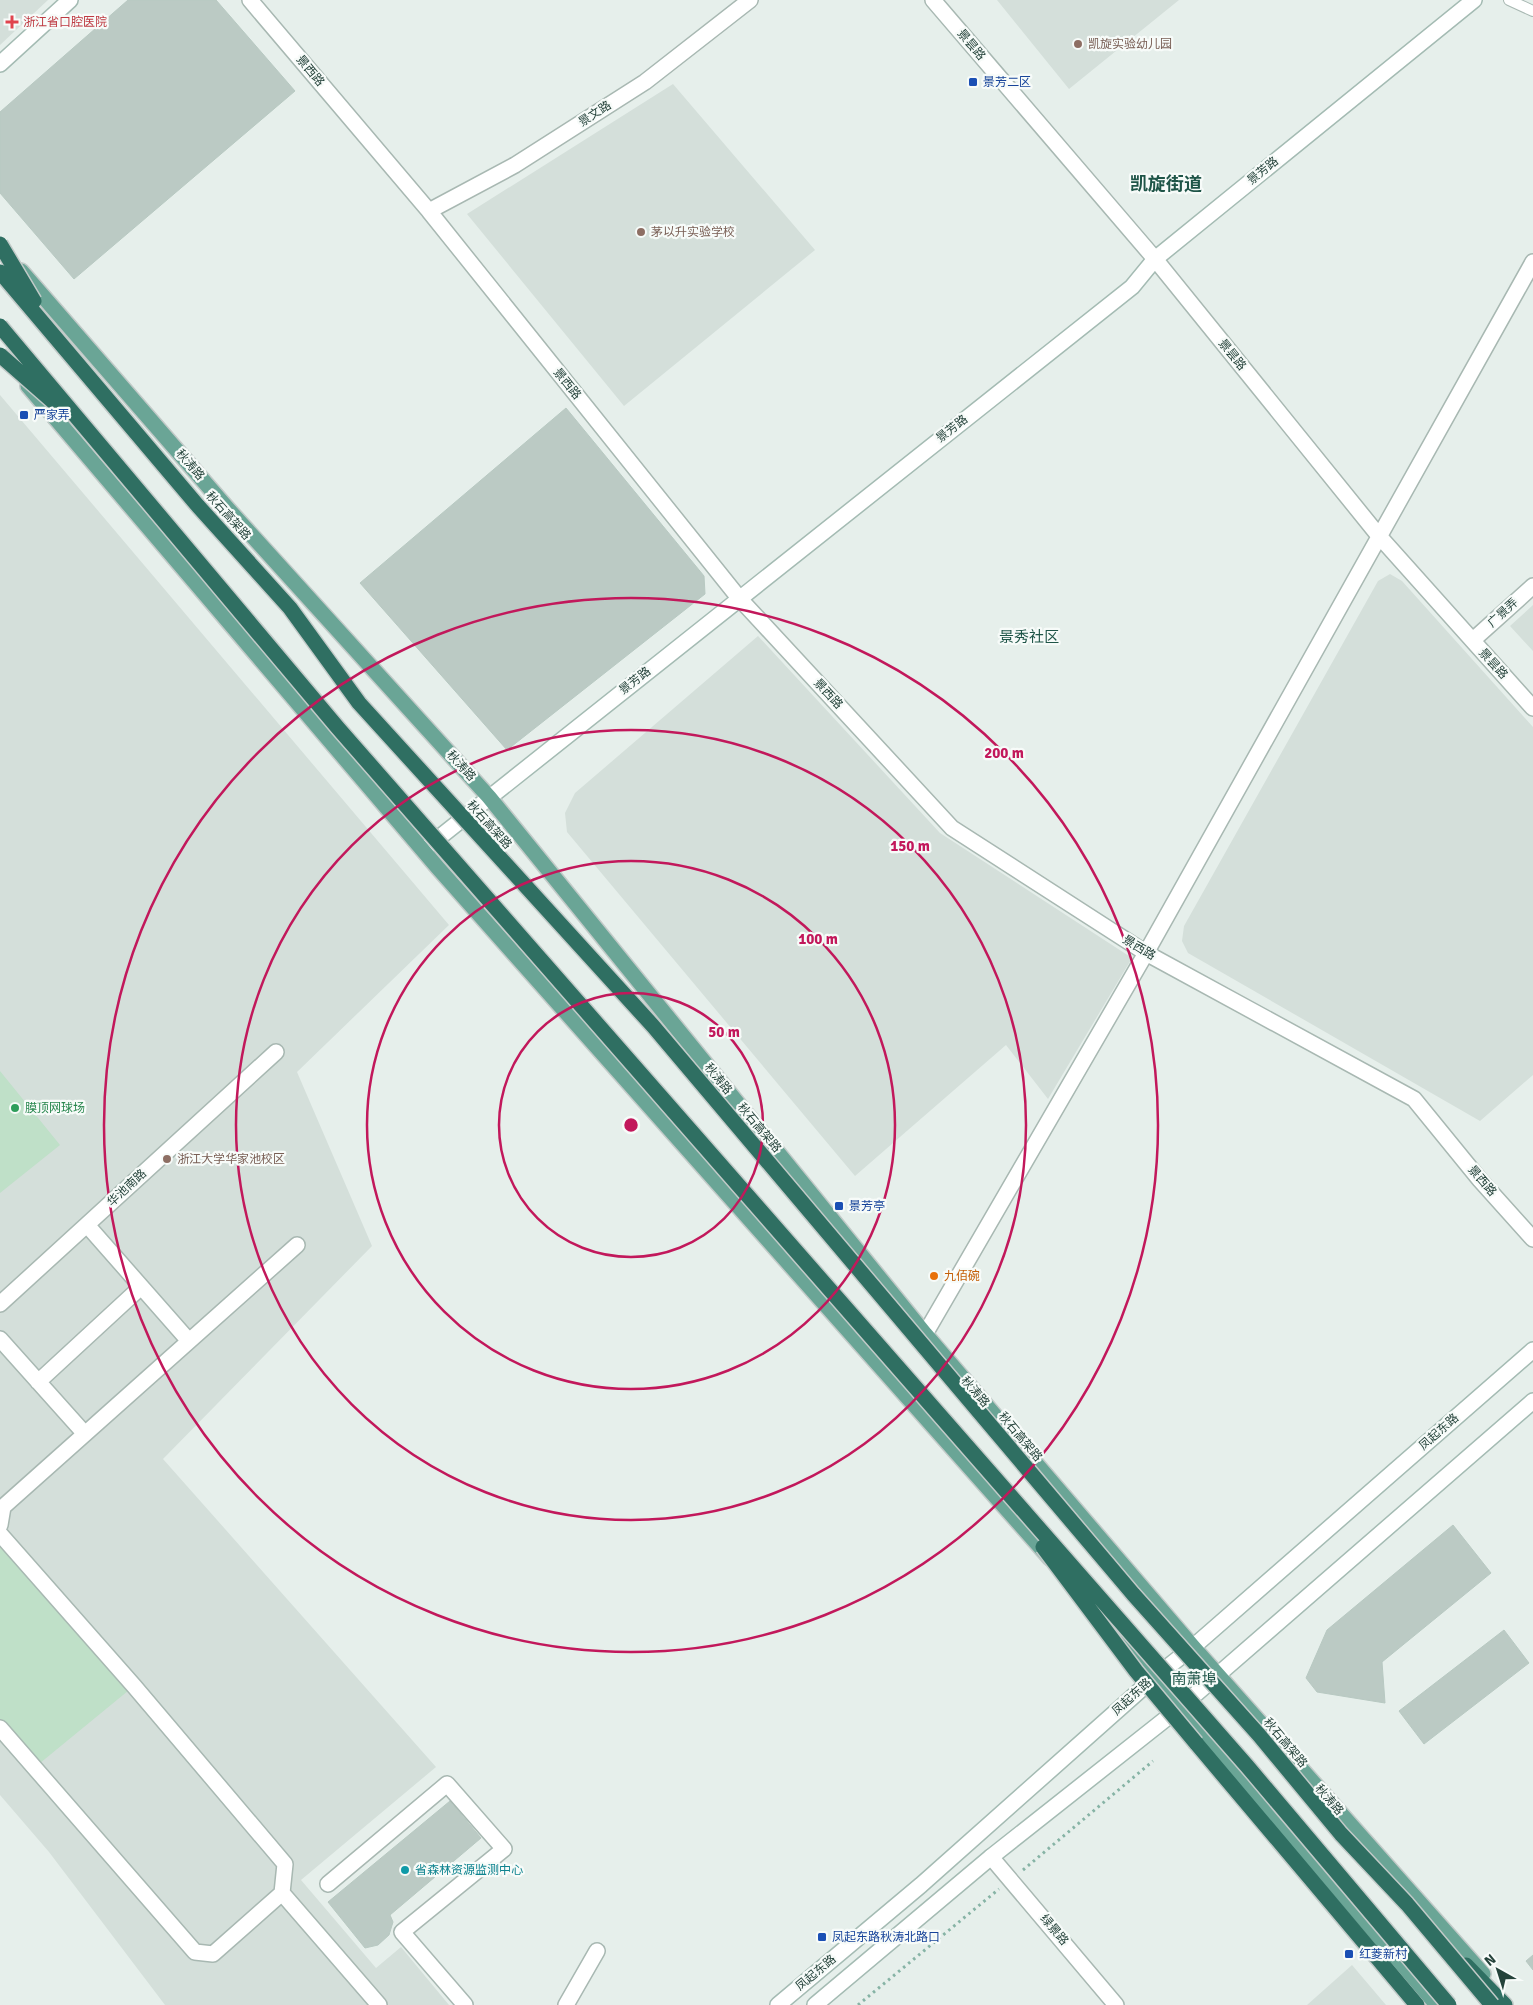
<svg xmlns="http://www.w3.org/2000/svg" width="1533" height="2005" font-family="Signika,'Noto Sans SC',sans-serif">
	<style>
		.built { fill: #d4dfda }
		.green { fill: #bfe0c8 }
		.building { fill: #bbcac4; stroke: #b8c9c2 }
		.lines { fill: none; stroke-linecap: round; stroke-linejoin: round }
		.lane-casing { stroke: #a8b8b2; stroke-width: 12 }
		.street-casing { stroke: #a8b8b2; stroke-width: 18 }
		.secondary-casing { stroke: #a4bbb3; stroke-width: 18 }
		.primary-casing { stroke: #c2cac8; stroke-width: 18 }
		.highway-casing { stroke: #c2cac8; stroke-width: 18 }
		.path { stroke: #86b3a5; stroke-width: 3; stroke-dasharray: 2.5 4; stroke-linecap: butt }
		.lane { stroke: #fff; stroke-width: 10 }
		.street { stroke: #fff; stroke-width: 15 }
		.secondary { stroke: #fff; stroke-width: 15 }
		.primary { stroke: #6aa596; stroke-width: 15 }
		.highway { stroke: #2f6f62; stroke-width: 15 }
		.highway-bridge-casing { stroke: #c2cac8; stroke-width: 18; stroke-linecap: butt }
		.highway-bridge { stroke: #2f6f62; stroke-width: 15 }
		.ring { fill: none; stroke: #c2185b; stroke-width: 2.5 }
		.health-dot { fill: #e0444e; stroke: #f7fbf9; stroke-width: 2 }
		.education-dot { fill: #8d6e63; stroke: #f7fbf9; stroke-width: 2 }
		.transit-dot { fill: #1a4fb4; stroke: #f7fbf9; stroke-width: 2 }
		.leisure-dot { fill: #2e9e5b; stroke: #f7fbf9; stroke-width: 2 }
		.food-dot { fill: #e8710a; stroke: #f7fbf9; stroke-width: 2 }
		.culture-dot { fill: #0f9aa8; stroke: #f7fbf9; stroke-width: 2 }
		.labels { text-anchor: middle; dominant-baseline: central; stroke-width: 4.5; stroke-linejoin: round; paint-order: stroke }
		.health-label { font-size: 12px; fill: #be3a42; stroke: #f7fbf9; text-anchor: start }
		.education-label { font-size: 12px; fill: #785e54; stroke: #f7fbf9; text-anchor: start }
		.street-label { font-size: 12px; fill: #24423a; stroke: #f7fbf9 }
		.transit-label { font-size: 12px; fill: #164399; stroke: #f7fbf9; text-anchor: start }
		.leisure-label { font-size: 12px; fill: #27864d; stroke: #f7fbf9; text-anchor: start }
		.food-label { font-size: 12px; fill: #c56008; stroke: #f7fbf9; text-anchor: start }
		.culture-label { font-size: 12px; fill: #0d838f; stroke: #f7fbf9; text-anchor: start }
		.quarter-label { font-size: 15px; fill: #1f5548; stroke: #f7fbf9 }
		.district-label { font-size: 18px; font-weight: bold; fill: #1f5548; stroke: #f7fbf9 }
		.centre { fill: #c2185b; stroke: #f7fbf9; stroke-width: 2.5 }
		.ring-label { font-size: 15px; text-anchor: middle; font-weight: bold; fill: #c2185b; stroke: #f7fbf9; stroke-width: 4.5; stroke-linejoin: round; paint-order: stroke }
	</style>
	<rect width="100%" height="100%" fill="#e6efeb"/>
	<!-- built -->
	<path class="built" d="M 0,0 L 48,0 L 0,45 Z
		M 997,0 L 1179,0 L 1069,89 Z
		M 673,84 L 815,250 L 624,406 L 467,214 Z
		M 0,395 L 449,925 L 297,1072 L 372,1246 L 163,1459 L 436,1767 L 301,1880 L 376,1968 L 401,1947 L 449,2005 L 165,2005 L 49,1852 L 0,1795 Z
		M 1390,574 L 1402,581 L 1533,727 L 1533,1075 L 1480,1121 L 1188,953 L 1182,941 L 1184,926 L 1378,581 Z
		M 1533,605 L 1533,651 L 1510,626 Z
		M 758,636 L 940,833 L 1132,958 L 1048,1099 L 1006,1045 L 855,1176 L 567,832 L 565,813 L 575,793 Z
		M 1352,1965 L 1386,2005 L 1307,2005 Z"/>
	<!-- green -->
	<path class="green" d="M 0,1071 L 60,1145 L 0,1193 Z
		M 0,1534 L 134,1686 L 34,1768 L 0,1728 Z"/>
	<!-- building -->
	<path class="building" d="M 128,0 L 216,0 L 295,91 L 74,279 L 0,193 L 0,112 Z
		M 566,408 L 704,576 L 705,594 L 507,750 L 360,583 Z
		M 1453,1525 L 1491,1573 L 1382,1662 L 1385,1703 L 1317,1692 L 1306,1678 L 1327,1630 Z
		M 1504,1630 L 1529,1663 L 1424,1744 L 1399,1711 Z
		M 450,1801 L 481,1838 L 390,1915 L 393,1922 L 389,1935 L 378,1945 L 365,1948 L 328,1902 Z
		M 1533,1955 L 1533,1970 L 1526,1961 Z"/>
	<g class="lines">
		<!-- lane casing -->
		<g class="lane-casing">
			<path id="lane" d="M 1509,0 L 1533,11"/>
		</g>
		<!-- street casing -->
		<g class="street-casing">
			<path id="street" d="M 250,0 L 429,211 L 739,598 L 952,828 L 1146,953 L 1414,1099 L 1480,1180 L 1533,1239
				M 933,0 L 1155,259 L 1379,536 L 1533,708
				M 429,211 L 515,165 L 645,82 L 750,0
				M 1473,640 L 1533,586
				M 87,1225 L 189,1341
				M 0,1304 L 276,1052
				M 925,1334 L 1146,953 L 1533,262
				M 0,1339 L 85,1434
				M 38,1382 L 141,1287
				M 0,1525 L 3,1507 L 297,1245
				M 0,1534 L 134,1686 L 285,1864 L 282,1893 L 379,2005
				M 0,1728 L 195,1952 L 213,1954 L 282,1893
				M 991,1857 L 1116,2005
				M 328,1884 L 447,1784 L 504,1849 L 402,1932 L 465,2005
				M 566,2005 L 597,1951"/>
		</g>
		<!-- secondary casing -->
		<g class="secondary-casing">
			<path id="secondary" d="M 0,64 L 70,0
				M 426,848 L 1132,287 L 1155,259 L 1474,0
				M 778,2005 L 921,1885 L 1155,1677 L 1193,1647 L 1533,1350
				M 815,2005 L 991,1857 L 1182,1706 L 1533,1401"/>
		</g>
		<!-- primary casing -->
		<g class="primary-casing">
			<path id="primary" d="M 21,271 L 227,508 L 489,797 L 925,1334 L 1193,1647 L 1483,1974
				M 28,386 L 438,868 L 1050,1558
				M 1108,1624 L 1182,1706 L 1437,2005"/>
		</g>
		<!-- highway casing -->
		<g class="highway-casing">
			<path id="highway" d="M 1196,1743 L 1417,2005
				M 1466,1965 L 1505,2005"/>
		</g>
		<!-- path -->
		<path class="path" d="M 1023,1870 L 1153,1761
			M 858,2005 L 999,1889"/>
		<!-- lane -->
		<use href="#lane" class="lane"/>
		<!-- street -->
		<use href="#street" class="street"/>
		<!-- secondary -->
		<use href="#secondary" class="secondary"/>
		<!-- primary -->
		<use href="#primary" class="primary"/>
		<!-- highway -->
		<use href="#highway" class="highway"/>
		<!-- highway-bridge casing -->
		<g class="highway-bridge-casing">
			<path id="highway-bridge" d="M 0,244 L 34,301
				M 0,272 L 198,506 L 290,608 L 359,703 L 653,1026 L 1133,1594 L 1259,1735 L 1341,1834 L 1407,1904 L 1492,2005
				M 0,326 L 338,728 L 1247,1766 L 1449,2005
				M 0,355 L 57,405
				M 1043,1547 L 1136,1671 L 1196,1743"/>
		</g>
		<!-- highway-bridge -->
		<use href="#highway-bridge" class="highway-bridge"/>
	</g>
	<!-- distance rings -->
	<g class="ring">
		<circle cx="631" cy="1125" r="132"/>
		<circle cx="631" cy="1125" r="264"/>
		<circle cx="631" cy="1125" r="395"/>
		<circle cx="631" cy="1125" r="527"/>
	</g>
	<!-- markers -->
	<path class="health-dot" d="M9.5 14.5h5v5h5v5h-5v5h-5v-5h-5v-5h5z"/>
	<g class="education-dot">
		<circle cx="1078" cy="44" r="5"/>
		<circle cx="641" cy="232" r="5"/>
		<circle cx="167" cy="1159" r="5"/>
	</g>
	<g class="transit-dot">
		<rect x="968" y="77" width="10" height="10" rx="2.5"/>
		<rect x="19" y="410" width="10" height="10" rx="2.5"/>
		<rect x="834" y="1201" width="10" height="10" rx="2.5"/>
		<rect x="817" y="1932" width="10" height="10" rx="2.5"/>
		<rect x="1344" y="1949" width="10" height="10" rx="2.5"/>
	</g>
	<circle class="leisure-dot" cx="15" cy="1108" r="5"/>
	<circle class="food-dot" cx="934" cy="1276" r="5"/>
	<circle class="culture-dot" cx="405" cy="1870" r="5"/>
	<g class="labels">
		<!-- health labels -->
		<g class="health-label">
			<text x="23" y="22">浙江省口腔医院</text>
		</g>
		<!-- education labels -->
		<g class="education-label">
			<text x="1088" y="44">凯旋实验幼儿园</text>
			<text x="651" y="232">茅以升实验学校</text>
			<text x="177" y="1159">浙江大学华家池校区</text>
		</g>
		<!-- street labels -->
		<g class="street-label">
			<text transform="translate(971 45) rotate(50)">景昙路</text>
			<text transform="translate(310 71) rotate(50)">景西路</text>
			<text transform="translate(595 114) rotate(-33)">景文路</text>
			<text transform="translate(1263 171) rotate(-39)">景芳路</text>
			<text transform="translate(1232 355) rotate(51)">景昙路</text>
			<text transform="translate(567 384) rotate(51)">景西路</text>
			<text transform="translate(952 429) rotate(-38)">景芳路</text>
			<text transform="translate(190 465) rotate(49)">秋涛路</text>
			<text transform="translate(228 516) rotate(48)">秋石高架路</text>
			<text transform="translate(1503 613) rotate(-42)">广景弄</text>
			<text transform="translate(1493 664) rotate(48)">景昙路</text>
			<text transform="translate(635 681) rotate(-38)">景芳路</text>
			<text transform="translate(828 694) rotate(47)">景西路</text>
			<text transform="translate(461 766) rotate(48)">秋涛路</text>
			<text transform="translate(489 825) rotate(48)">秋石高架路</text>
			<text transform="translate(1139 948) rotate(31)">景西路</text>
			<text transform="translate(718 1079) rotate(51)">秋涛路</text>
			<text transform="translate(759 1128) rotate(50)">秋石高架路</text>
			<text transform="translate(1482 1181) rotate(49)">景西路</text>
			<text transform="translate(127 1188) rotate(-43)">华池南路</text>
			<text transform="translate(975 1392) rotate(49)">秋涛路</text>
			<text transform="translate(1439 1432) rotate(-41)">凤起东路</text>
			<text transform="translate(1020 1437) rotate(50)">秋石高架路</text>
			<text transform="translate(1132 1697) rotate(-42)">凤起东路</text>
			<text transform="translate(1285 1743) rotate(50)">秋石高架路</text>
			<text transform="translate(1329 1800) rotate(49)">秋涛路</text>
			<text transform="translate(1054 1930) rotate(50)">绿景路</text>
			<text transform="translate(816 1973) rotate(-40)">凤起东路</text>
		</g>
		<!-- transit labels -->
		<g class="transit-label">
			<text x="983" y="82">景芳二区</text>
			<text x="34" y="415">严家弄</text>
			<text x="849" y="1206">景芳亭</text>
			<text x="832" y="1937">凤起东路秋涛北路口</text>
			<text x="1359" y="1954">红菱新村</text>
		</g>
		<!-- leisure labels -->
		<g class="leisure-label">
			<text x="25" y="1108">膜顶网球场</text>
		</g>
		<!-- food labels -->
		<g class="food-label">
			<text x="944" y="1276">九佰碗</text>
		</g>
		<!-- culture labels -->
		<g class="culture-label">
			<text x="415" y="1870">省森林资源监测中心</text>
		</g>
		<!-- quarter labels -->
		<g class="quarter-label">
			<text x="1029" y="637">景秀社区</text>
			<text x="1194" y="1679">南萧埠</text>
		</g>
		<!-- district labels -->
		<g class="district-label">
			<text x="1166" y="184">凯旋街道</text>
		</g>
	</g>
	<circle cx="631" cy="1125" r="8" class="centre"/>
	<g class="ring-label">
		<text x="1004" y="758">200 m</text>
		<text x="910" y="851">150 m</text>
		<text x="818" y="944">100 m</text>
		<text x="724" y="1037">50 m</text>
	</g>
	<!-- north arrow -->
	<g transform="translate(1498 1970) rotate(321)" stroke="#f7fbf9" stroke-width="4" paint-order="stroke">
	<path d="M0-4L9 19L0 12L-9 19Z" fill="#24423a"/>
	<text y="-8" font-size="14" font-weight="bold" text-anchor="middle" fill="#24423a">N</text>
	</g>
</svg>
